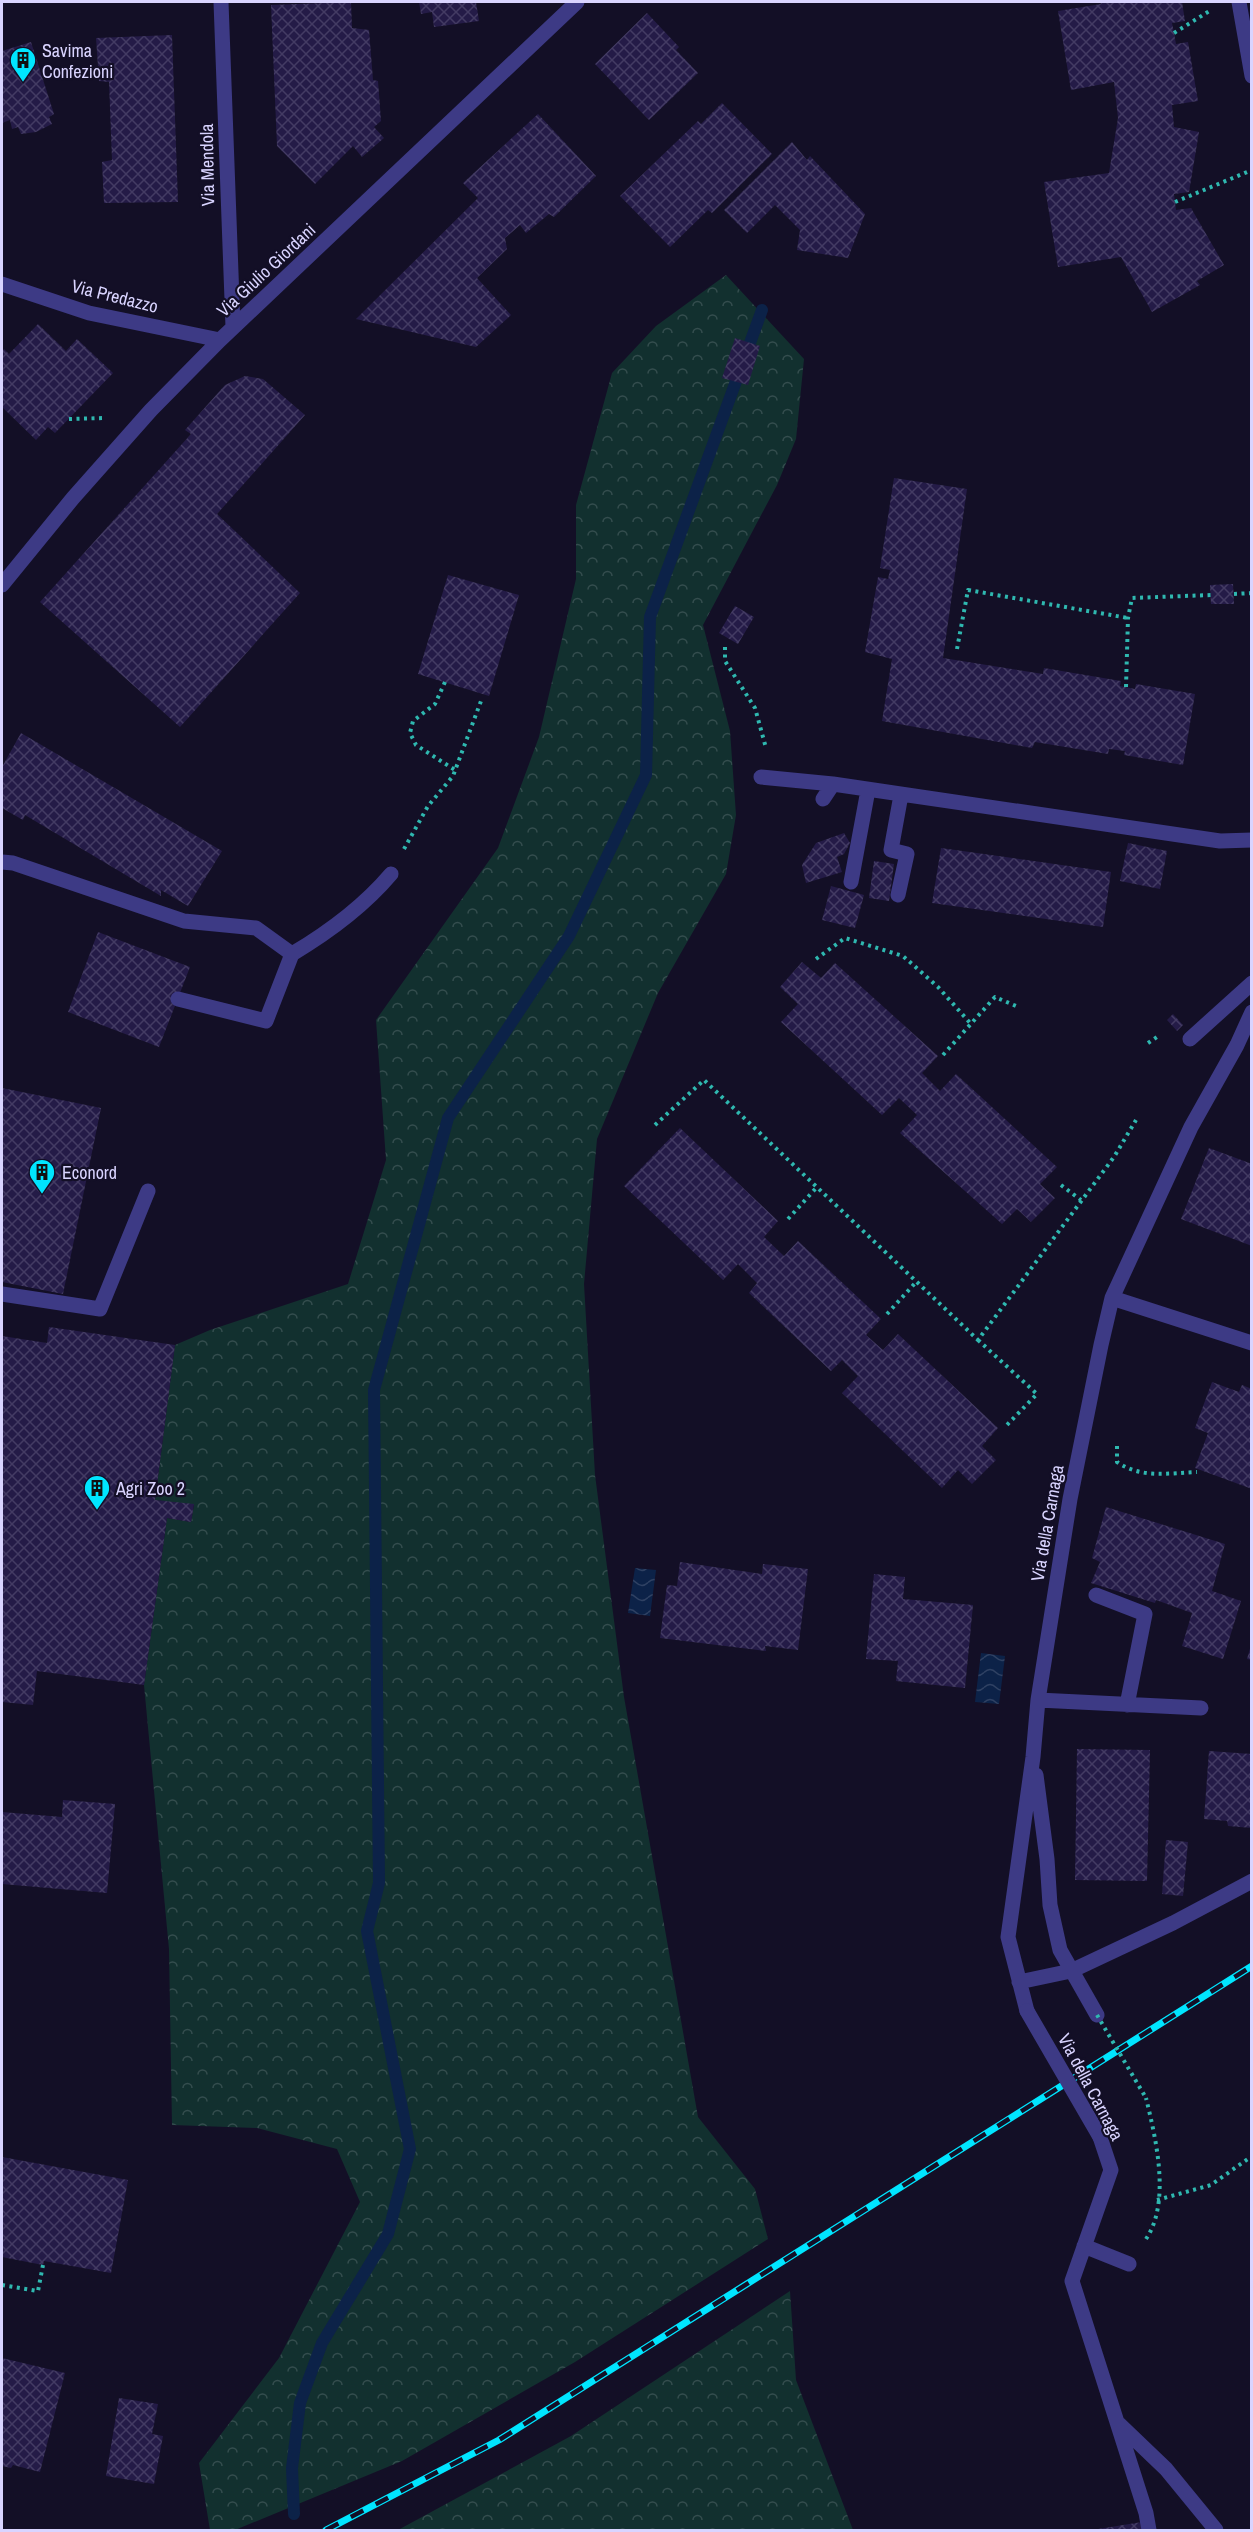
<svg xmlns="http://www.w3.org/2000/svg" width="1253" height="2532" font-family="'Archivo Narrow',sans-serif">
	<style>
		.forest { fill: url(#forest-crowns) }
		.water { fill: url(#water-waves) }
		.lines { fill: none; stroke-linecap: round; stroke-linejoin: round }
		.stream { stroke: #0c2248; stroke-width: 12 }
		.building { fill: url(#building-cross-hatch) }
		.path { stroke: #2fb8b0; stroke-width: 4; stroke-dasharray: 3 4.5; stroke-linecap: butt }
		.minor { stroke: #3d3a85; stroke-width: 15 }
		.rail-casing { stroke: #00e5ff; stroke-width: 7 }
		.rail { stroke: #130f26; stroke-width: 4.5; stroke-dasharray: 14; stroke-linecap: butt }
		.path-bridge { stroke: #2fb8b0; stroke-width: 4; stroke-dasharray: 3 4.5; stroke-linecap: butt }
		.minor-bridge { stroke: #3d3a85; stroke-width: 15 }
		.labels { text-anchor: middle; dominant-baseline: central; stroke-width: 4.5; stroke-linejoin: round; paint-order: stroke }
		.poi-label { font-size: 18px; fill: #d9d4ff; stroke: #130f26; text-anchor: start }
		.street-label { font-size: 18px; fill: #d9d4ff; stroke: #130f26 }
	</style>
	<defs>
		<pattern id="forest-crowns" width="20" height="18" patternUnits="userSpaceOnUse" patternTransform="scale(1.5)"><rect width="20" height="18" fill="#12302f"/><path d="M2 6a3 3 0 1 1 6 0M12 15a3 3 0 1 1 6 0" fill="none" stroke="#344d4e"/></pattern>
		<pattern id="water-waves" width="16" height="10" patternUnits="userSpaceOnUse" patternTransform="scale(1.5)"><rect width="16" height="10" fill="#0c2248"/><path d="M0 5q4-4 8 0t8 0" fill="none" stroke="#2f4163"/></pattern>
		<pattern id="building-cross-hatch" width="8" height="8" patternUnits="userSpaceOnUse" patternTransform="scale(1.5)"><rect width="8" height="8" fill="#241b47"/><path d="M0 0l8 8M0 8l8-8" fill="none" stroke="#433b63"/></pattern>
	</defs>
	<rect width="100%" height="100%" fill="#130f26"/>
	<!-- forest -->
	<path class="forest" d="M 726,275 L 804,359 L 796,439 L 777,485 L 703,625 L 730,731 L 736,815 L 726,874 L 658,993 L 597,1139 L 584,1284 L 595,1475 L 624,1697 L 698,2117 L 755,2189 L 768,2239 L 575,2362 L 402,2461 L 235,2530 L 210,2530 L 199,2463 L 279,2358 L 360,2202 L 337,2149 L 257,2128 L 172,2125 L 169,1949 L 144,1685 L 167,1518 L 191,1522 L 194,1505 L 155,1500 L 175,1345 L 210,1330 L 348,1284 L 386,1160 L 376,1020 L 498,848 L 539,737 L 576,579 L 576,505 L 612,373 L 656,326 Z
		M 790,2291 L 796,2380 L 853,2530 L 398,2530 L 571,2436 Z"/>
	<!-- water -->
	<path class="water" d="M 635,1568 L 656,1570 L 650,1616 L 628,1613 Z
		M 981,1653 L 1005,1656 L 999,1704 L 975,1702 Z"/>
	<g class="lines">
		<!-- stream -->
		<path class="stream" d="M 294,2514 L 292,2468 L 300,2403 L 322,2343 L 388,2234 L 410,2149 L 367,1931 L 379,1883 L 374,1390 L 448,1118 L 569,936 L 646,775 L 650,617 L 762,310"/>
	</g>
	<!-- building -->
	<path class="building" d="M 351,2 L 352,28 L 369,30 L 373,80 L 378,81 L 381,121 L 374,127 L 384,138 L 362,157 L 353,146 L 315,184 L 277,146 L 271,5 Z
		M 419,2 L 476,2 L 479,21 L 434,27 L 432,12 L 421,14 Z
		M 1100,2 L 1182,2 L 1185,21 L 1172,23 L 1174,33 L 1176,44 L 1188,42 L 1198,101 L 1172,105 L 1174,127 L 1199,132 L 1189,192 L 1174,194 L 1176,210 L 1191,208 L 1224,265 L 1197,281 L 1200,285 L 1152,312 L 1121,257 L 1058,267 L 1044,182 L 1109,173 L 1118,118 L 1114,82 L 1071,90 L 1058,11 L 1101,4 Z
		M 647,13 L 679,47 L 676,50 L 698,73 L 649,120 L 595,64 Z
		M 172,35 L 178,202 L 104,203 L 102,162 L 112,160 L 109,82 L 99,81 L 96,38 Z
		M 31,42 L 54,114 L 49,117 L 52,124 L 36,132 L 21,134 L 18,127 L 12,129 L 10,120 L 2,123 L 2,51 Z
		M 722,103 L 772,154 L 712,213 L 708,210 L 670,247 L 620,196 L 698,121 L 701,124 Z
		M 538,114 L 596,176 L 554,217 L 549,214 L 526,233 L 520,225 L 505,238 L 507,249 L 477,278 L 511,315 L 476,347 L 356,319 L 478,198 L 463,183 Z
		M 792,142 L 807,160 L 810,156 L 865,214 L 848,258 L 797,250 L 800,230 L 775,205 L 747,233 L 724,210 Z
		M 38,324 L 66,351 L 77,339 L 113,373 L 55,433 L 48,427 L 36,440 L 2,407 L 2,351 L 4,349 L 9,354 Z
		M 735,338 L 760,346 L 748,385 L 722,378 Z
		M 245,376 L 263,379 L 305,415 L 217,514 L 300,593 L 180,727 L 40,602 L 191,434 L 185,430 L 225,385 Z
		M 894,478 L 967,489 L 943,658 L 1043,674 L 1044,668 L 1121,681 L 1120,686 L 1135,689 L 1136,684 L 1195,694 L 1183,765 L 1124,755 L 1125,751 L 1109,749 L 1108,754 L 1035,742 L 1032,748 L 882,721 L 892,659 L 865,652 L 878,577 L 888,579 L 890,570 L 880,568 Z
		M 448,575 L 519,595 L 489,696 L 418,674 Z
		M 1233,584 L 1234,604 L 1211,604 L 1210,585 Z
		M 735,606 L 754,617 L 738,644 L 719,633 Z
		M 21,733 L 222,851 L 188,906 L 161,890 L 161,896 L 25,815 L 23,820 L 2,808 L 2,767 Z
		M 844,833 L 850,843 L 844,854 L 837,857 L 842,872 L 806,883 L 802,865 L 816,843 Z
		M 1128,843 L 1167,851 L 1160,889 L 1120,881 Z
		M 941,848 L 1111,872 L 1103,927 L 932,903 Z
		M 874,861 L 894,864 L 889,901 L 869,898 Z
		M 831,886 L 864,895 L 855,928 L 822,920 Z
		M 98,932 L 190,967 L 159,1047 L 68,1012 Z
		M 802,962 L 821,978 L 835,963 L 938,1056 L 922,1073 L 940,1091 L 956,1074 L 1057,1167 L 1040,1184 L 1055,1198 L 1031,1222 L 1017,1209 L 1002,1224 L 900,1133 L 917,1115 L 899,1098 L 882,1115 L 781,1022 L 798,1004 L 780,987 Z
		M 1173,1014 L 1183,1025 L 1177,1031 L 1167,1020 Z
		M 2,1088 L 101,1108 L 63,1294 L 2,1282 Z
		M 680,1128 L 778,1221 L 764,1237 L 784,1256 L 798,1241 L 881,1319 L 866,1335 L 883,1350 L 898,1334 L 998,1428 L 982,1446 L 996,1460 L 972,1484 L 958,1470 L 942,1488 L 842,1393 L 858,1376 L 842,1360 L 831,1371 L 749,1293 L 757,1283 L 738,1264 L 723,1280 L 624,1186 Z
		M 1209,1148 L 1252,1164 L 1252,1246 L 1181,1219 Z
		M 49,1327 L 175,1345 L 155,1500 L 194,1504 L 191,1522 L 167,1518 L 144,1685 L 37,1671 L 33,1705 L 2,1702 L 2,1336 L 47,1343 Z
		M 1212,1382 L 1239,1392 L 1242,1385 L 1252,1389 L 1252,1489 L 1195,1468 L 1208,1433 L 1195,1428 Z
		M 1106,1507 L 1225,1544 L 1212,1591 L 1241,1601 L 1223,1659 L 1182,1646 L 1192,1613 L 1156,1600 L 1155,1603 L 1091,1583 L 1100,1562 L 1092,1558 Z
		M 680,1562 L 762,1574 L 763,1564 L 808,1569 L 798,1650 L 765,1646 L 766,1651 L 660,1638 L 667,1585 L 677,1586 Z
		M 874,1574 L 905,1577 L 903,1599 L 973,1605 L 965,1688 L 896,1681 L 898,1661 L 866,1659 Z
		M 1251,1645 L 1252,1645 L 1252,1660 L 1247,1659 Z
		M 1077,1749 L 1150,1750 L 1147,1881 L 1075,1880 Z
		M 1209,1751 L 1252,1754 L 1252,1828 L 1228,1826 L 1227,1821 L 1204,1819 Z
		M 63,1800 L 115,1804 L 107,1893 L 2,1884 L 2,1812 L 62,1817 Z
		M 1166,1840 L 1188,1842 L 1183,1896 L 1162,1894 Z
		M 2,2157 L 128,2180 L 111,2273 L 44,2261 L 43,2265 L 2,2257 Z
		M 2,2358 L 65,2373 L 40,2472 L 13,2465 L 11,2468 L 2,2466 Z
		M 119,2398 L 158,2404 L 152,2434 L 163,2436 L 154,2484 L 106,2476 Z
		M 1142,2522 L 1143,2530 L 1098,2530 L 1098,2529 Z"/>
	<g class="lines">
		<!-- path -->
		<path class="path" d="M 1174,33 L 1211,10
			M 1175,202 L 1252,170
			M 69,419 L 105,418
			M 1234,594 L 1252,593
			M 725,647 L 725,661 L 755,708 L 766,748
			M 957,649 L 968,590 L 1128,618
			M 445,682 L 435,704 L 413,721 L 410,733 L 416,745 L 455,770
			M 1126,687 L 1128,618 L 1132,598 L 1211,595
			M 404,849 L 428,806 L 453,776 L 481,701
			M 816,959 L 845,938 L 903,956 L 938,987 L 971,1024
			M 1148,1043 L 1160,1035
			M 943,1055 L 995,997 L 1016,1006
			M 655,1125 L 704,1080 L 978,1340 L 1114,1157 L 1136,1120
			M 1061,1185 L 1081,1200
			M 788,1219 L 817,1187
			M 887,1314 L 917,1281
			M 978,1340 L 1037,1394 L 1005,1427
			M 1117,1446 L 1117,1462 C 1142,1479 1168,1473 1197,1472
			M 1157,2200 L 1211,2185 L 1252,2156
			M 1146,2239 C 1171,2202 1156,2139 1146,2098
			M 2,2285 L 38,2291 L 43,2265"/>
		<!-- minor -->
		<path class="minor" d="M 221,2 L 233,327
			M 1239,2 L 1252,76
			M 2,284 L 89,313 L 220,340
			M 2,585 L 73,498 L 151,410 L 220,340 L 577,2
			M 761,777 L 833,784 L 1220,841 L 1252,840
			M 823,799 L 833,784
			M 2,862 L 13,863 L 184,921 L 256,928 L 292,954 L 266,1021 L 178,999
			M 851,882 L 868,790
			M 898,895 L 907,854 L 891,850 L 901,795
			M 292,954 C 329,932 363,907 391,874
			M 1190,1039 L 1252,983
			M 2,1294 L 100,1309 L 148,1191
			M 1112,1298 L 1252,1343
			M 1096,1595 L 1145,1614 L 1127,1705
			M 1038,1700 L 1201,1708
			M 1036,1775 L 1047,1859 L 1050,1905 L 1060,1950 L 1097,2015
			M 1019,1982 L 1071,1971 L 1173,1923 L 1252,1881
			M 1027,2011 L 1008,1937 L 1033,1757 L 1038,1700 L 1070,1499 L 1101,1345 L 1112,1298 L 1191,1127 L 1237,1045 L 1252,1012
			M 1100,2137 L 1111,2170 L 1072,2281 L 1146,2513 L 1149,2530
			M 1084,2246 L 1129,2264
			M 1119,2424 L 1166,2469 L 1216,2530"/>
		<!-- rail casing -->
		<g class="rail-casing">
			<path id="rail" d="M 326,2530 L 499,2440 L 1252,1966"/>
		</g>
		<!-- rail -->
		<use href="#rail" class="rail"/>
		<!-- path-bridge -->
		<path class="path-bridge" d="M 1097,2015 L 1146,2098"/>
		<!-- minor-bridge -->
		<path class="minor-bridge" d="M 1027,2011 L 1100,2137"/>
	</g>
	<!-- icons -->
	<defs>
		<g id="building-pin" transform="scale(1.35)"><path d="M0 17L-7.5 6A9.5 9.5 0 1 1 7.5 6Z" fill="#00e5ff" stroke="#130f26"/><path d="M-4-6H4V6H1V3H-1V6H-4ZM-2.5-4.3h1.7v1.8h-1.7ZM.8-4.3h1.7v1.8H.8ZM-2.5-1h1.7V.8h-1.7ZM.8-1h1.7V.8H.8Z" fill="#111"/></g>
	</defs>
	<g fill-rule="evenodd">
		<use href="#building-pin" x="23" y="60"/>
		<use href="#building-pin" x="42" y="1172"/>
		<use href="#building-pin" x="97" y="1488"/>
	</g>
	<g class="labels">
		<!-- poi labels -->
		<g class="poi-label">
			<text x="42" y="50">Savima<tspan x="42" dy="21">Confezioni</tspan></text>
			<text x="62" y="1172">Econord</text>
			<text x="116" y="1488">Agri Zoo 2</text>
		</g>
		<!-- street labels -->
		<g class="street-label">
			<text transform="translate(207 165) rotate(-91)">Via Mendola</text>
			<text transform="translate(266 270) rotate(-43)">Via Giulio Giordani</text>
			<text transform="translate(115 296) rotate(14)">Via Predazzo</text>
			<text transform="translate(1047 1523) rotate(-80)">Via della Carnaga</text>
			<text transform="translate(1091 2087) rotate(62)">Via della Carnaga</text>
		</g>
	</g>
	<!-- border -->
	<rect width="1253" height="2532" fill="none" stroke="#d9d4ff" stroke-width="6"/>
</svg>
